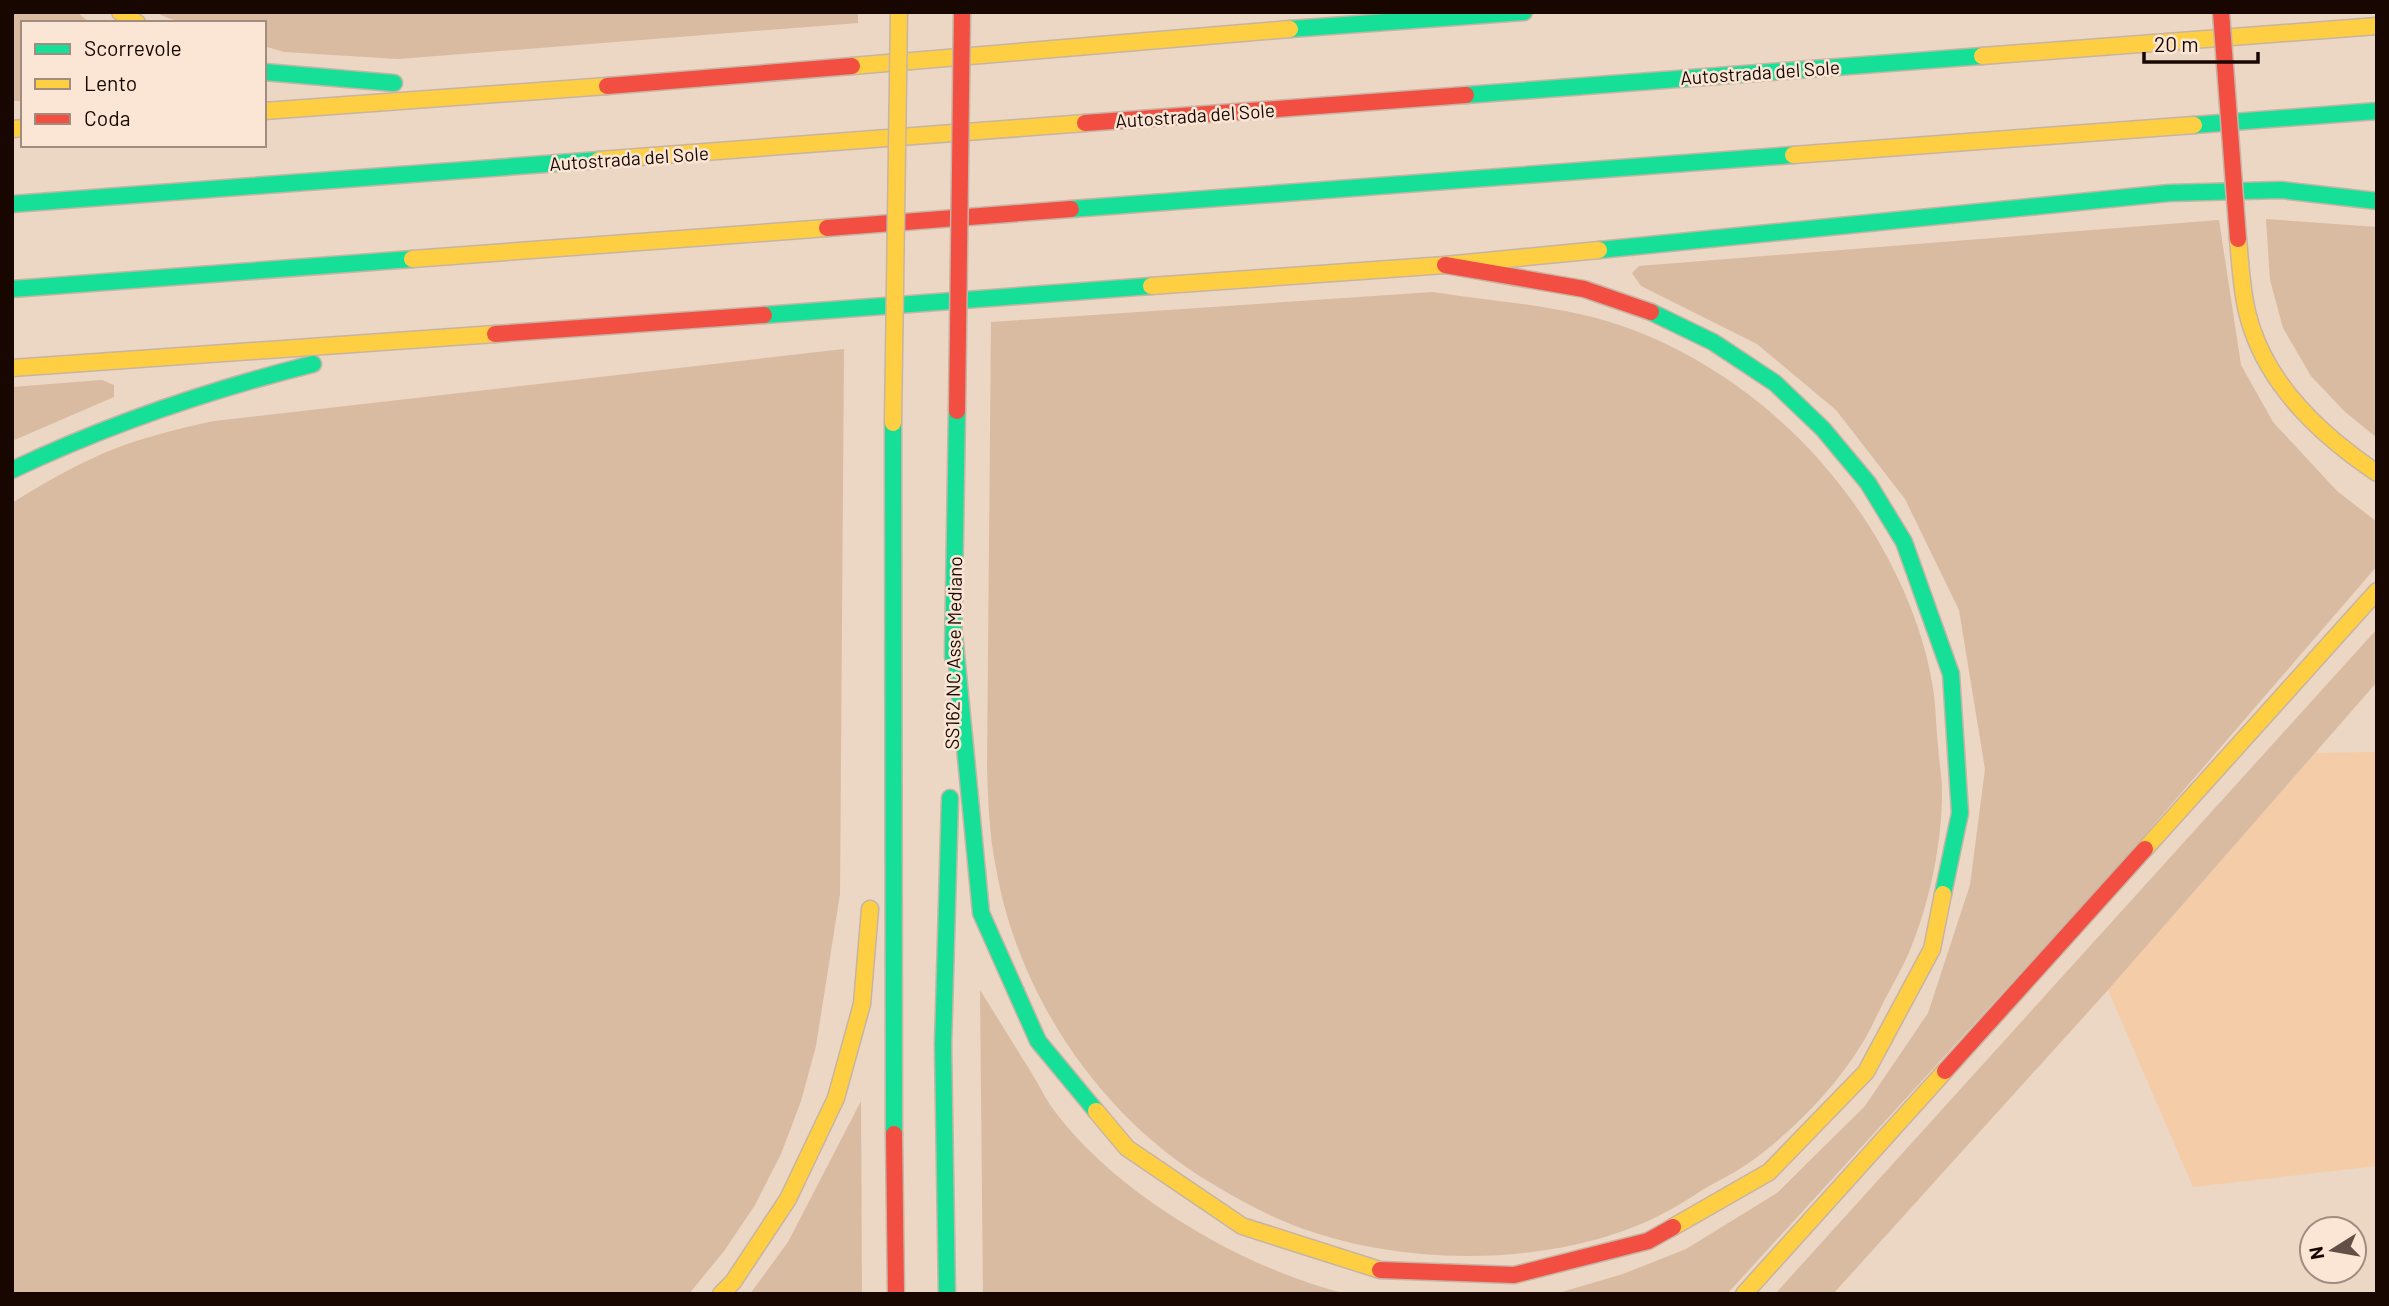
<svg xmlns="http://www.w3.org/2000/svg" width="2389" height="1306" font-family="Barlow,sans-serif">
	<style>
		.built { fill: #f5cca8 }
		.green { fill: #d9bba1 }
		.lines { fill: none; stroke-linecap: round; stroke-linejoin: round }
		.fast-casing { stroke: #c7b4a4; stroke-width: 19 }
		.slow-casing { stroke: #c7b4a4; stroke-width: 19 }
		.jam-casing { stroke: #c7b4a4; stroke-width: 19 }
		.fast { stroke: #16e098; stroke-width: 16 }
		.slow { stroke: #ffcf43; stroke-width: 16 }
		.jam { stroke: #f24e42; stroke-width: 16 }
		.slow-bridge-casing { stroke: #c7b4a4; stroke-width: 19; stroke-linecap: butt }
		.jam-bridge-casing { stroke: #c7b4a4; stroke-width: 19; stroke-linecap: butt }
		.slow-bridge { stroke: #ffcf43; stroke-width: 16 }
		.jam-bridge { stroke: #f24e42; stroke-width: 16 }
		.labels { text-anchor: middle; dominant-baseline: central; stroke-width: 5; stroke-linejoin: round; paint-order: stroke }
		.street-label { font-size: 19px; fill: #180700; stroke: #fbe6d5 }
	</style>
	<rect width="100%" height="100%" fill="#ecd6c4"/>
	<!-- built -->
	<path class="built" d="M 2377,752 L 2377,1166 L 2193,1187 L 2108,990 L 2315,753 Z"/>
	<!-- green -->
	<path class="green" d="M 12,12 L 77,12 L 90,23 L 23,23 L 23,101 L 12,101 Z
		M 156,12 L 858,12 L 858,23 L 398,59 L 284,52 L 264,46 L 264,23 C 232,23 183,30 156,12 Z
		M 2266,219 L 2377,227 L 2377,438 L 2344,411 L 2311,376 L 2283,328 L 2270,280 Z
		M 2219,220 L 2241,365 L 2273,422 L 2337,491 L 2377,522 L 2377,566 L 2113,872 L 1727,1294 L 1555,1294 L 1623,1274 L 1686,1249 L 1777,1193 L 1865,1106 L 1928,1013 L 1970,885 L 1985,769 L 1959,610 L 1905,499 L 1836,410 L 1757,344 L 1641,286 L 1632,273 L 1639,266 Z
		M 1433,292 C 1501,303 1570,305 1636,331 C 1730,368 1808,434 1864,518 C 1897,568 1924,629 1933,688 C 1936,707 1936,727 1938,746 C 1939,761 1942,777 1942,792 C 1942,843 1930,902 1910,950 C 1903,967 1893,984 1884,1001 C 1877,1015 1871,1029 1863,1042 C 1836,1087 1795,1129 1753,1160 C 1738,1171 1720,1180 1704,1189 C 1691,1197 1678,1206 1664,1213 C 1560,1268 1402,1268 1293,1225 C 1264,1214 1238,1199 1211,1183 C 1100,1117 1018,995 996,868 C 989,834 988,799 987,765 L 991,322 Z
		M 844,349 L 840,894 L 816,1046 L 801,1101 L 781,1154 L 755,1205 L 724,1251 L 689,1294 L 12,1294 L 12,503 C 42,484 72,467 104,453 C 139,438 177,429 214,421 Z
		M 102,380 L 114,385 L 114,397 L 12,441 L 12,387 Z
		M 2377,629 L 2377,682 L 2108,990 L 1833,1294 L 1775,1294 Z
		M 980,990 C 997,1017 1014,1045 1031,1072 C 1039,1085 1046,1100 1056,1113 C 1120,1197 1245,1269 1347,1294 L 983,1294 Z
		M 861,1101 L 862,1294 L 750,1294 L 788,1242 Z"/>
	<g class="lines">
		<!-- fast casing -->
		<g class="fast-casing">
			<path id="fast" d="M 1290,29 L 1524,12
				M 264,72 L 394,83
				M 1466,95 L 1982,56
				M 2194,125 L 2377,111
				M 12,204 L 599,160
				M 1071,209 L 1793,155
				M 1599,250 L 2169,193 L 2281,190 L 2377,201
				M 12,289 L 412,259
				M 1651,312 L 1713,342 L 1775,383 L 1823,429 L 1868,483 L 1904,542 L 1951,674 L 1960,813 L 1943,894
				M 764,315 L 1151,286
				M 893,423 L 894,1134
				M 12,470 C 109,424 209,390 313,364
				M 954,633 L 981,913 L 1038,1041 L 1096,1111
				M 953,657 L 957,411
				M 947,1294 L 943,1045 L 950,798"/>
		</g>
		<!-- slow casing -->
		<g class="slow-casing">
			<path id="slow" d="M 120,12 L 137,23
				M 1982,56 L 2377,26
				M 852,66 L 1290,29
				M 264,111 L 607,86
				M 12,129 L 23,128
				M 1793,155 L 2194,125
				M 599,160 L 1085,123
				M 2238,239 C 2241,270 2242,300 2252,329 C 2273,391 2324,437 2377,473
				M 412,259 L 827,228
				M 1151,286 L 1445,265 L 1599,250
				M 12,368 L 495,334
				M 2145,849 L 2377,591
				M 1096,1111 L 1127,1148 L 1242,1226 L 1380,1270
				M 1673,1227 L 1769,1172 L 1866,1072 L 1932,949 L 1943,894
				M 721,1294 L 733,1282 L 788,1199 L 836,1098 L 862,1004 L 870,909
				M 1744,1294 L 1945,1071"/>
		</g>
		<!-- jam casing -->
		<g class="jam-casing">
			<path id="jam" d="M 607,86 L 852,66
				M 1085,123 L 1466,95
				M 827,228 L 1071,209
				M 1445,265 L 1584,289 L 1651,312
				M 495,334 L 764,315
				M 1945,1071 L 2145,849
				M 894,1134 L 896,1294
				M 1380,1270 L 1514,1275 L 1648,1241 L 1673,1227"/>
		</g>
		<!-- fast -->
		<use href="#fast" class="fast"/>
		<!-- slow -->
		<use href="#slow" class="slow"/>
		<!-- jam -->
		<use href="#jam" class="jam"/>
		<!-- slow-bridge casing -->
		<g class="slow-bridge-casing">
			<path id="slow-bridge" d="M 893,423 L 899,12"/>
		</g>
		<!-- jam-bridge casing -->
		<g class="jam-bridge-casing">
			<path id="jam-bridge" d="M 2221,12 L 2238,239
				M 957,411 L 962,12"/>
		</g>
		<!-- slow-bridge -->
		<use href="#slow-bridge" class="slow-bridge"/>
		<!-- jam-bridge -->
		<use href="#jam-bridge" class="jam-bridge"/>
	</g>
	<g class="labels">
		<!-- street labels -->
		<g class="street-label">
			<text transform="translate(1760 72) rotate(-4)">Autostrada del Sole</text>
			<text transform="translate(1195 115) rotate(-4)">Autostrada del Sole</text>
			<text transform="translate(629 158) rotate(-4)">Autostrada del Sole</text>
			<text transform="translate(953 653) rotate(-89)">SS162 NC Asse Mediano</text>
		</g>
	</g>
	<!-- border -->
	<rect width="2389" height="1306" fill="none" stroke="#180700" stroke-width="28"/>
	<!-- legend -->
	<rect x="21" y="21" width="245" height="126" fill="#fbe6d5" stroke="#a08d80" stroke-width="2"/>
	<rect x="35" y="44" width="35" height="10" fill="#16e098" stroke="#a08d80" stroke-width="2"/>
	<text x="84" y="56" font-size="21" fill="#180700">Scorrevole</text>
	<rect x="35" y="79" width="35" height="10" fill="#ffcf43" stroke="#a08d80" stroke-width="2"/>
	<text x="84" y="91" font-size="21" fill="#180700">Lento</text>
	<rect x="35" y="114" width="35" height="10" fill="#f24e42" stroke="#a08d80" stroke-width="2"/>
	<text x="84" y="126" font-size="21" fill="#180700">Coda</text>
	<!-- north arrow -->
	<g transform="translate(2333 1250) rotate(259)"><circle r="33" fill="#fbe6d5" stroke="#a08d80" stroke-width="2"/>
	<path d="M0-5L12 26L0 18L-12 26Z" fill="#624f45"/>
	<text y="-10" font-size="19" font-weight="bold" text-anchor="middle" fill="#180700">N</text>
	</g>
	<!-- scale -->
	<path d="M2144 52v10h114v-10" fill="none" stroke="#180700" stroke-width="3.5"/>
	<text x="2154" y="52" font-size="21" fill="#180700" stroke="#fbe6d5" stroke-width="5" paint-order="stroke">20 m</text>
</svg>
